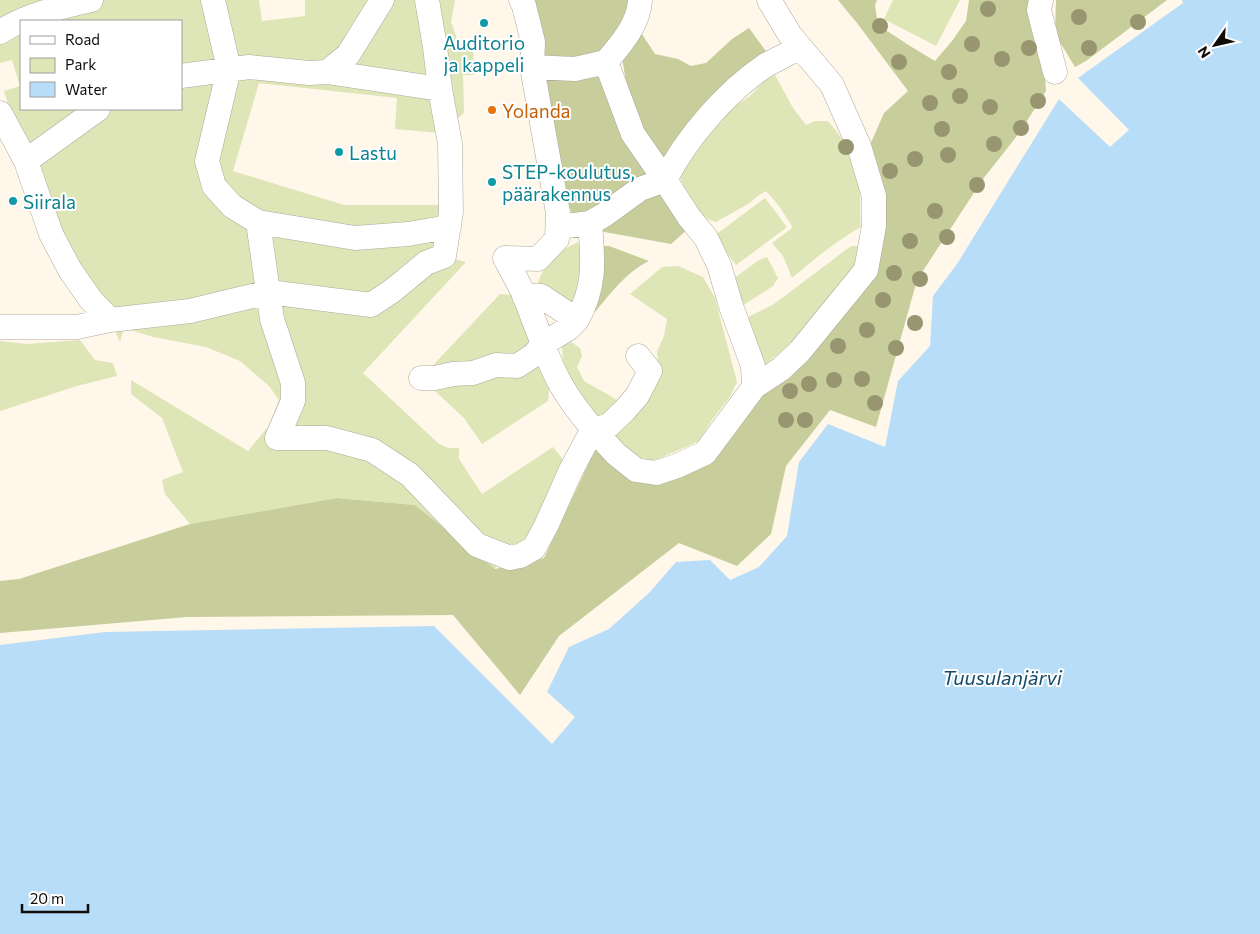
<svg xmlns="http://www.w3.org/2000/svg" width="1260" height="934" font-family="Commissioner,sans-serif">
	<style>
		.green { fill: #dee5b6; fill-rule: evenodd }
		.forest { fill: #c7ce9b }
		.water { fill: #b8ddf8 }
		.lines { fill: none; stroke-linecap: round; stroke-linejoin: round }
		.minor-casing { stroke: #afa89b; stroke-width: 25 }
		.minor { stroke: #fff; stroke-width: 24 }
		.tree { fill: #979670 }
		.culture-dot { fill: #0f9aa8; stroke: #fff; stroke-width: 2 }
		.food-dot { fill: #e8710a; stroke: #fff; stroke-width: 2 }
		.labels { text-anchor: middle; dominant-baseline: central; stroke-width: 4; stroke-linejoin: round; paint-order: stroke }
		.culture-label { font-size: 19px; fill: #0d838f; stroke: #fff; text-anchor: start }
		.food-label { font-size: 19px; fill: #c56008; stroke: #fff; text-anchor: start }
		.water-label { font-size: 20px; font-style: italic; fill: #144a6b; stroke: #fff }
	</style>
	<rect width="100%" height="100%" fill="#fff7e9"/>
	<!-- green -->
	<path class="green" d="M 0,0 L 259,0 L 262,21 L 305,16 L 305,0 L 455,0 L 451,22 L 459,44 L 473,47 L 474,75 L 463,75 L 464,113 L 441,133 L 395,129 L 397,98 L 259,83 L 233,171 L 344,205 L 440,205 L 444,256 L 466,262 L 363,373 L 439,444 L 448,448 L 459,448 L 459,459 L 482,494 L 553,447 L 571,470 L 546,526 L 494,569 L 415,505 L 337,498 L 190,524 L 165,494 L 162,480 L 183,472 L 162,418 L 131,394 L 131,380 L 248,451 L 268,427 L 279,400 L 269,386 L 240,361 L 206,347 L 153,337 L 124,328 L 120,342 L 110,320 L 91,300 L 26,161 L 4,91 L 20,86 L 12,60 L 0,63 ZM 21,21 L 181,21 L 181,109 L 21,109 Z
		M 893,0 L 960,0 L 936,46 L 884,19 Z
		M 775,75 L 793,108 L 806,125 L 815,121 L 828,121 C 841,136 860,163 860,183 C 861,198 859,212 861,227 C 836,241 814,259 792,278 L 783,256 L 772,243 L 791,229 L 792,226 L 779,206 L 766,191 L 759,195 L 748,204 L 716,222 C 694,217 687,192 678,173 L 686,161 L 728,111 L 750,96 L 764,81 Z
		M 765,198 L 787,227 L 736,265 L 714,236 Z
		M 578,242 L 583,260 L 577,307 L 537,287 C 542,264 557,252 578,242 Z
		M 851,246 L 860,246 L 856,267 L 809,328 L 759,370 L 745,322 L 750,316 L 774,304 Z
		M 767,257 L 778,278 L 773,286 L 742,306 L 733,279 L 759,260 Z
		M 678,266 L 703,277 L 715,298 L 737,382 L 730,397 L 712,420 L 699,441 L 656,460 L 639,465 L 609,439 L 659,371 L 657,352 L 664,336 L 667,319 L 630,294 L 662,267 Z
		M 500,294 L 524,296 L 551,369 L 548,401 L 482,444 L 464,418 L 421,378 Z
		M 80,340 L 95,360 L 113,363 L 117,376 L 77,386 L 0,411 L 0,341 L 27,344 Z
		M 571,342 L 580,348 L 582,356 L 577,367 L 584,381 L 614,398 L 619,403 L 604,417 L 594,415 L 575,391 L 563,364 L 562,346 Z"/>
	<!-- forest -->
	<path class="forest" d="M 529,0 L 633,0 L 602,58 L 541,65 Z
		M 838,0 L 877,0 L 875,5 L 878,25 L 910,46 L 935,61 L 952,41 L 966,21 L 969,0 L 1034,0 L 1044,64 L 1046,91 L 1020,132 L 983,179 L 917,280 L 876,427 L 830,410 L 786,466 L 771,534 L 737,566 L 679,543 L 559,636 L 520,695 L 453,615 L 187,617 L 0,633 L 0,581 L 19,579 L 190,524 L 337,498 L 415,505 L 495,569 L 544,558 L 595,450 L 644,484 L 710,459 L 761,395 L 875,266 L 869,147 L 884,113 L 908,91 L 857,23 Z
		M 1056,0 L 1167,0 L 1086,61 L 1075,67 L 1055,34 Z
		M 749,28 L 768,54 L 665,161 L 644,131 L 627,87 L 622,58 L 640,31 L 655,54 L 678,59 L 691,66 L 706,63 L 732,39 Z
		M 599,71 L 654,178 L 574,219 L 565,195 L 561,161 L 551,124 L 544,79 Z
		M 653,193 L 662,197 L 689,228 L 671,244 L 599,231 Z
		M 598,246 L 609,246 L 649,261 C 626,272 611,293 595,312 L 590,308 C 603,286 608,271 598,246 Z"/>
	<!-- water -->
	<path class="water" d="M 1182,0 L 1260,0 L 1260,934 L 0,934 L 0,645 L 105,632 L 434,626 L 552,744 L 575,717 L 547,692 L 569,647 L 609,629 L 650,592 L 676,562 L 710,560 L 730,580 L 759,567 L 787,536 L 799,462 L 828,424 L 885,447 L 898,381 L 930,346 L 933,296 L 957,264 L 1059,99 L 1110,147 L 1129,130 L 1078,78 L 1183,3 Z"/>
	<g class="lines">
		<!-- minor casing -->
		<g class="minor-casing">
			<path id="minor" d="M 213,0 L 229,69 L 207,161 L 214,186 L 232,206 L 258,222 L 355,238 L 408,234 L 449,227
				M 1041,0 L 1039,10 L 1055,72
				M 0,32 C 27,15 60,7 91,0
				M 606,62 L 633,134 L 665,180 C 686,138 727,91 766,65 C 777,59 789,54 799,47
				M 532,67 L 575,69 L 606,62 C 621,44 639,24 640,0
				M 327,72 L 440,89
				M 181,76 L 249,67 L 309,73 L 327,72 L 348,55 L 382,0
				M 0,113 L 26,161 L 51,234 L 70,270 L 91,300 L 110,320 L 190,311 L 269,292 L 371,305 L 392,291 L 426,263 L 444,256 L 451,212 L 450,144 L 440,89 L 435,47 L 427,0
				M 26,161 L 98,109
				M 258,222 L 272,319 L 293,383 L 293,401 L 277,438 L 327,438 L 372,450 L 410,475 L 477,545 L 510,558 L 520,556 L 534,548 L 546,526 L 571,470 L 593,429 L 616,454 L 636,470 L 656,473 L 677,466 L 705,453 L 754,387 L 753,366 L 731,306 L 719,265 L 706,238 L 689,217 L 665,180 L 640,189 L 604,215 L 590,223 L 558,227
				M 505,258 L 538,259 L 557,239 L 558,213 L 532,67 L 533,42 L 524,6 L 521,0
				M 524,296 L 541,296 L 577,320 C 596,286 593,260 590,223
				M 577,320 L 569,328 L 543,344 C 555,379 569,401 593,429 L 608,426 L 624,411 L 637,396 L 650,371 L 638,356
				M 0,327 L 77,327 L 110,320
				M 421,378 L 435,378 L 453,374 L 473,373 L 496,365 L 517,366 L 534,355 L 543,344 L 523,292 L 505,258
				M 754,387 L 781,369 L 800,351 L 866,270 L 874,226 L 874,196 L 859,146 L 832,85 L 790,35 L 769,0"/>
		</g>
		<!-- minor -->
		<use href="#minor" class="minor"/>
	</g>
	<!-- trees -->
	<g class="tree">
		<circle cx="988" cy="9" r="8"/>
		<circle cx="1079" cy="17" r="8"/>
		<circle cx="1138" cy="22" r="8"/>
		<circle cx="880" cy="26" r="8"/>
		<circle cx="972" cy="44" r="8"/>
		<circle cx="1029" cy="48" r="8"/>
		<circle cx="1089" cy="48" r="8"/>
		<circle cx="1002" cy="59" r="8"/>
		<circle cx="899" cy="62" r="8"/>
		<circle cx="949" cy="72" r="8"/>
		<circle cx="960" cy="96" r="8"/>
		<circle cx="1038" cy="101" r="8"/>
		<circle cx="930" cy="103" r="8"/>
		<circle cx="990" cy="107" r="8"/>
		<circle cx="1021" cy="128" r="8"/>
		<circle cx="942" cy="129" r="8"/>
		<circle cx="994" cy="144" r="8"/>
		<circle cx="846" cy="147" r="8"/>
		<circle cx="948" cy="155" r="8"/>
		<circle cx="915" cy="159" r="8"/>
		<circle cx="890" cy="171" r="8"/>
		<circle cx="977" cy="185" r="8"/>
		<circle cx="935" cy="211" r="8"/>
		<circle cx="947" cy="237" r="8"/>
		<circle cx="910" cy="241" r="8"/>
		<circle cx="894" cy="273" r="8"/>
		<circle cx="920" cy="279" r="8"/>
		<circle cx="883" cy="300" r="8"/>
		<circle cx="915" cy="323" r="8"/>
		<circle cx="867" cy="330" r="8"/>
		<circle cx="838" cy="346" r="8"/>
		<circle cx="896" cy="348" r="8"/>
		<circle cx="862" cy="379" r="8"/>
		<circle cx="834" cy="380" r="8"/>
		<circle cx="809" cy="384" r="8"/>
		<circle cx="790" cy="391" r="8"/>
		<circle cx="875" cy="403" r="8"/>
		<circle cx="786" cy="420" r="8"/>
		<circle cx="805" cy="420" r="8"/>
	</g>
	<!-- markers -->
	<g class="culture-dot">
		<circle cx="484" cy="23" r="5"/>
		<circle cx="339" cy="152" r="5"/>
		<circle cx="492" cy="182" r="5"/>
		<circle cx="13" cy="201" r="5"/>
	</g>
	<circle class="food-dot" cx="492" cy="110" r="5"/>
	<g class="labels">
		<!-- culture labels -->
		<g class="culture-label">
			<text x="484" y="42" text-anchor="middle">Auditorio<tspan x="484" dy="22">ja kappeli</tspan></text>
			<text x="349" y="152">Lastu</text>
			<text x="502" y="171">STEP-koulutus,<tspan x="502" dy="22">päärakennus</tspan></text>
			<text x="23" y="201">Siirala</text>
		</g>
		<!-- food labels -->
		<g class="food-label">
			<text x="502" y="110">Yolanda</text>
		</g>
		<!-- water labels -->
		<g class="water-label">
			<text x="1002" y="677">Tuusulanjärvi</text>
		</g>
	</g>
	<!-- legend -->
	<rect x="20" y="20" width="162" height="90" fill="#ffffff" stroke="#9f9e9d"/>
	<rect x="30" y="36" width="25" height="8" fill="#ffffff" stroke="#9f9e9d"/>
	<text x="65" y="45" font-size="15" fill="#0f0d09">Road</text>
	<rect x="30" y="58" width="25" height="15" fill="#dee5b6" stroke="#9f9e9d"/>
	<text x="65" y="70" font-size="15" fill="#0f0d09">Park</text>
	<rect x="30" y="82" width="25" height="15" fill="#b8ddf8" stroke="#9f9e9d"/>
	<text x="65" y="95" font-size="15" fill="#0f0d09">Water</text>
	<!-- north arrow -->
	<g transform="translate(1215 45) rotate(236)" stroke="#ffffff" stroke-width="4" paint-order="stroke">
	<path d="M0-4L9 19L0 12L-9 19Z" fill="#0f0d09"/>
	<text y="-8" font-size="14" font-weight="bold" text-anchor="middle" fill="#0f0d09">N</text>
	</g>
	<!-- scale -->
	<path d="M22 904v8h66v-8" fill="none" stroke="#0f0d09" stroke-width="2.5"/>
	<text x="30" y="904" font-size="15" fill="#0f0d09" stroke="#ffffff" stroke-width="4" paint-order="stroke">20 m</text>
</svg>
